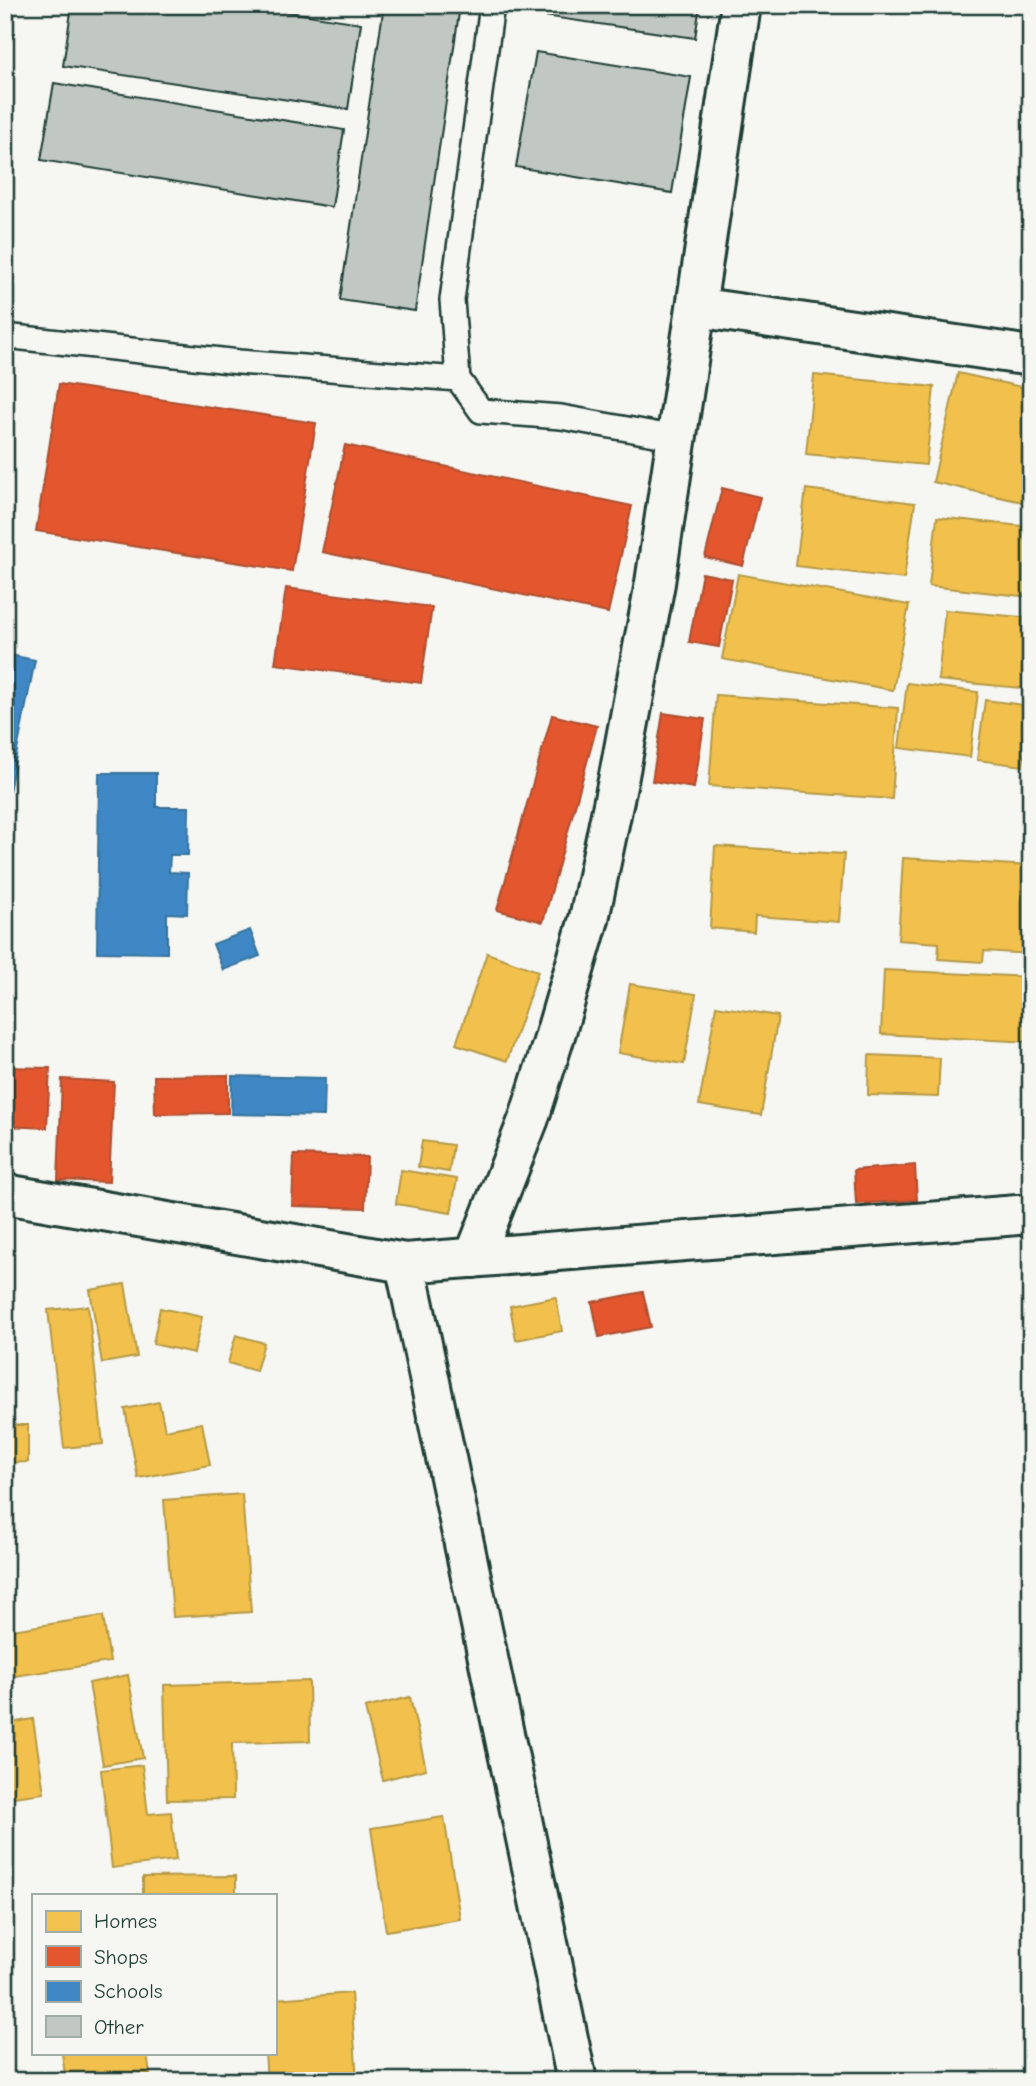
<svg xmlns="http://www.w3.org/2000/svg" width="1036" height="2086" font-family="'Comic Neue',sans-serif">
	<style>
		.homes { fill: #f2c14e; stroke: #b39946; stroke-width: 2 }
		.shops { fill: #e4572e; stroke: #a94f30; stroke-width: 2 }
		.schools { fill: #3f88c5; stroke: #35729a; stroke-width: 2 }
		.building { fill: #c1c8c3; stroke: #1f3d34; stroke-width: 2 }
		.lines { fill: none; stroke-linecap: round; stroke-linejoin: round }
		.service-casing { stroke: #1f3d34; stroke-width: 28 }
		.minor-casing { stroke: #1f3d34; stroke-width: 44 }
		.tertiary-casing { stroke: #1f3d34; stroke-width: 44 }
		.service { stroke: #f6f6f2; stroke-width: 23 }
		.minor { stroke: #f6f6f2; stroke-width: 38 }
		.tertiary { stroke: #f6f6f2; stroke-width: 38 }
	</style>
	<rect width="100%" height="100%" fill="#f6f6f2"/>
	<filter id="ink" filterUnits="userSpaceOnUse"><feTurbulence type="fractalNoise" baseFrequency=".0143" numOctaves="2"/><feDisplacementMap in="SourceGraphic" scale="14" xChannelSelector="R" yChannelSelector="G"/><feConvolveMatrix kernelMatrix="1 2 1 2 8 2 1 2 1" color-interpolation-filters="sRGB"/></filter>
	<g filter="url(#ink)">
		<!-- homes -->
		<path class="homes" d="M 958,373 L 1031,389 L 1031,504 L 933,482 Z
			M 814,375 L 934,387 L 926,465 L 806,454 Z
			M 806,489 L 915,503 L 904,579 L 796,566 Z
			M 937,517 L 1031,527 L 1031,597 L 929,586 Z
			M 738,574 L 909,605 L 893,690 L 722,659 Z
			M 945,610 L 1031,618 L 1031,689 L 938,680 Z
			M 907,683 L 978,692 L 970,757 L 899,748 Z
			M 716,695 L 898,708 L 892,799 L 709,786 Z
			M 985,700 L 1031,706 L 1023,766 L 977,760 Z
			M 715,846 L 844,854 L 839,922 L 755,916 L 754,932 L 710,928 Z
			M 903,858 L 1031,866 L 1031,954 L 984,951 L 983,962 L 938,959 L 939,943 L 898,940 Z
			M 487,953 L 538,971 L 507,1061 L 456,1044 Z
			M 884,970 L 1031,977 L 1031,1042 L 881,1034 Z
			M 630,984 L 696,994 L 684,1064 L 618,1053 Z
			M 716,1006 L 778,1016 L 761,1115 L 699,1105 Z
			M 869,1055 L 940,1058 L 938,1097 L 868,1095 Z
			M 422,1141 L 453,1145 L 449,1172 L 418,1167 Z
			M 401,1170 L 457,1179 L 451,1213 L 396,1204 Z
			M 125,1284 L 137,1357 L 102,1363 L 90,1290 Z
			M 556,1297 L 562,1331 L 516,1340 L 510,1306 Z
			M 88,1306 L 103,1444 L 64,1448 L 48,1310 Z
			M 160,1308 L 202,1317 L 194,1353 L 153,1344 Z
			M 236,1335 L 264,1343 L 256,1371 L 228,1363 Z
			M 159,1402 L 165,1430 L 202,1423 L 210,1465 L 138,1478 L 125,1409 Z
			M 5,1425 L 28,1425 L 28,1462 L 5,1463 Z
			M 242,1494 L 251,1612 L 173,1617 L 164,1500 Z
			M 103,1616 L 110,1662 L 7,1677 L 5,1631 Z
			M 128,1675 L 143,1758 L 103,1765 L 89,1683 Z
			M 309,1681 L 310,1741 L 232,1743 L 233,1799 L 167,1800 L 164,1685 Z
			M 410,1697 L 426,1769 L 383,1780 L 365,1708 Z
			M 33,1719 L 44,1793 L 5,1798 L 5,1724 Z
			M 142,1765 L 148,1814 L 171,1812 L 176,1860 L 112,1868 L 101,1770 Z
			M 444,1817 L 460,1919 L 386,1931 L 371,1828 Z
			M 236,1876 L 236,1895 L 143,1895 L 143,1877 Z
			M 351,1993 L 357,2081 L 267,2081 L 265,2053 L 275,2053 L 275,1999 Z
			M 62,2053 L 147,2053 L 151,2081 L 66,2081 Z"/>
		<!-- shops -->
		<path class="shops" d="M 59,384 L 316,423 L 292,571 L 36,531 Z
			M 345,445 L 632,506 L 608,613 L 322,552 Z
			M 722,488 L 760,497 L 743,566 L 705,557 Z
			M 702,573 L 732,579 L 719,647 L 689,642 Z
			M 286,588 L 432,607 L 421,683 L 275,664 Z
			M 663,713 L 705,719 L 694,788 L 652,781 Z
			M 552,715 L 597,726 L 543,922 L 497,910 Z
			M 5,1067 L 50,1068 L 47,1128 L 5,1126 Z
			M 228,1075 L 228,1113 L 155,1114 L 154,1076 Z
			M 62,1079 L 114,1082 L 109,1182 L 58,1180 Z
			M 294,1155 L 367,1157 L 365,1208 L 292,1206 Z
			M 915,1165 L 917,1200 L 856,1204 L 854,1170 Z
			M 643,1292 L 651,1327 L 599,1337 L 592,1302 Z"/>
		<!-- schools -->
		<path class="schools" d="M 5,654 L 35,660 L 5,812 Z
			M 99,773 L 156,773 L 156,807 L 189,807 L 188,855 L 170,855 L 169,872 L 188,873 L 187,914 L 167,913 L 167,953 L 97,952 Z
			M 250,930 L 260,956 L 223,970 L 213,944 Z
			M 232,1076 L 325,1078 L 324,1116 L 231,1114 Z"/>
		<!-- building -->
		<path class="building" d="M 72,5 L 243,5 L 361,23 L 348,109 L 63,66 Z
			M 384,5 L 406,5 L 459,13 L 415,311 L 340,300 Z
			M 545,5 L 700,5 L 695,38 L 544,16 Z
			M 536,52 L 691,77 L 672,193 L 516,167 Z
			M 54,83 L 344,130 L 332,207 L 41,160 Z"/>
		<g class="lines">
			<!-- service casing -->
			<g class="service-casing">
				<path id="service" d="M 492,5 L 452,300 L 458,379 L 481,411 L 561,417 L 677,438
					M 5,336 L 239,362 L 458,379"/>
			</g>
			<!-- minor casing -->
			<g class="minor-casing">
				<path id="minor" d="M 696,307 L 1031,356
					M 474,1258 L 529,1118 L 553,1042 L 589,919 L 619,776 L 655,583 L 741,5
					M 577,2081 L 405,1263 L 1031,1214"/>
			</g>
			<!-- tertiary casing -->
			<g class="tertiary-casing">
				<path id="tertiary" d="M 5,1194 L 405,1263"/>
			</g>
			<!-- service -->
			<use href="#service" class="service"/>
			<!-- minor -->
			<use href="#minor" class="minor"/>
			<!-- tertiary -->
			<use href="#tertiary" class="tertiary"/>
		</g>
	</g>
	<!-- margin -->
	<rect width="1036" height="2086" fill="none" stroke="#f6f6f2" stroke-width="28"/>
	<rect x="14" y="14" width="1008" height="2058" fill="none" stroke="#1f3d34" stroke-width="2.5" filter="url(#ink)"/>
	<!-- legend -->
	<rect x="32" y="1894" width="245" height="161" fill="#f6f6f2" stroke="#a0aca6" stroke-width="2"/>
	<rect x="46" y="1911" width="35" height="21" fill="#f2c14e" stroke="#a0aca6" stroke-width="2"/>
	<text x="94" y="1928" font-size="21" fill="#1f3d34">Homes</text>
	<rect x="46" y="1946" width="35" height="21" fill="#e4572e" stroke="#a0aca6" stroke-width="2"/>
	<text x="94" y="1964" font-size="21" fill="#1f3d34">Shops</text>
	<rect x="46" y="1981" width="35" height="21" fill="#3f88c5" stroke="#a0aca6" stroke-width="2"/>
	<text x="94" y="1998" font-size="21" fill="#1f3d34">Schools</text>
	<rect x="46" y="2016" width="35" height="21" fill="#c1c8c3" stroke="#a0aca6" stroke-width="2"/>
	<text x="94" y="2034" font-size="21" fill="#1f3d34">Other</text>
</svg>
